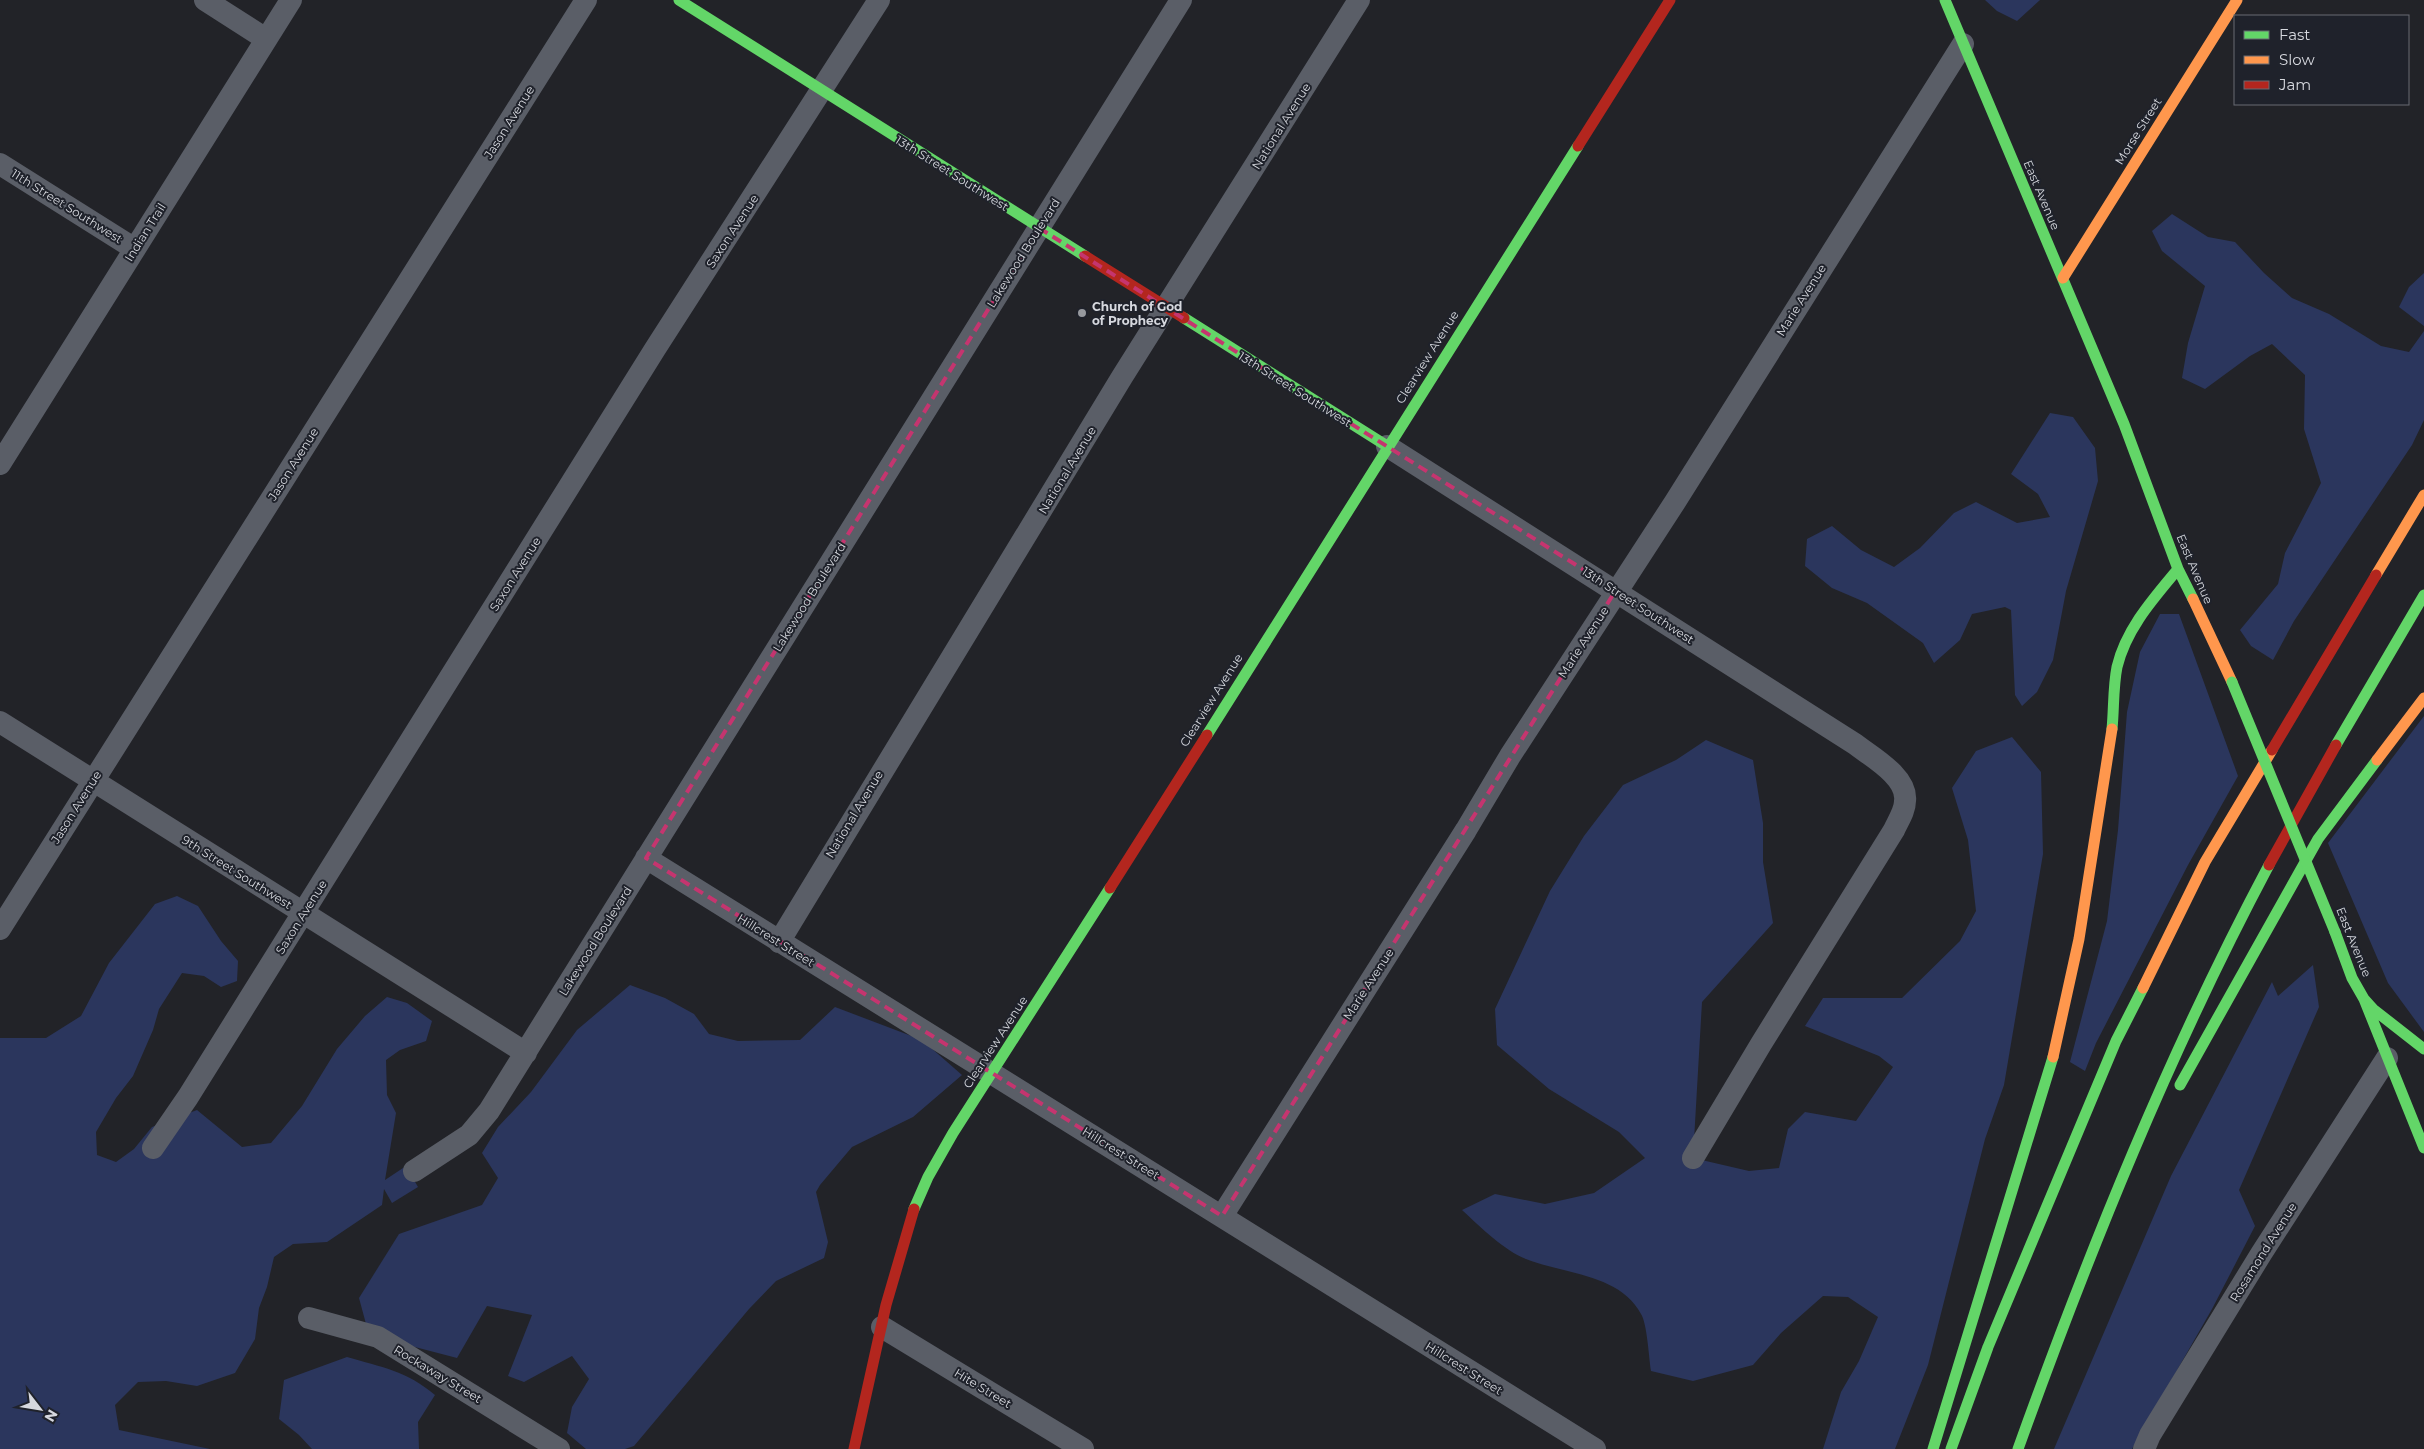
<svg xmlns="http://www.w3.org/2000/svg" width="2424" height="1449" font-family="Montserrat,sans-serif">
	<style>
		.green { fill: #2b365d }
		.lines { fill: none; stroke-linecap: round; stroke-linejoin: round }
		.street { stroke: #5a5e67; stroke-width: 22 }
		.fast { stroke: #63d668; stroke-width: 11 }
		.slow { stroke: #ff974d; stroke-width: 11 }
		.jam { stroke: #b3261e; stroke-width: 11 }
		.fast-bridge { stroke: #63d668; stroke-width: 11 }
		.marked { fill: none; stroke: #c5356f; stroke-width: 4; stroke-dasharray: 10 6; stroke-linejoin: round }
		.poi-dot { fill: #97999e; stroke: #1f222b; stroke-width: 2 }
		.labels { text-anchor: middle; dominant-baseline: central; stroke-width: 4; stroke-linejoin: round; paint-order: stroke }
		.street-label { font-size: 12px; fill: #d6d8de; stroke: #1f222b }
		.poi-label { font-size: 12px; font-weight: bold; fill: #d6d8de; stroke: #1f222b; text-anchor: start }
	</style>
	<rect width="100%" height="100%" fill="#222328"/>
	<!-- green -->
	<path class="green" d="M 1985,0 L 2040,0 L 2017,21 L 1997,11 Z
		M 2172,214 L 2208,237 L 2235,242 L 2264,273 L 2292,298 L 2329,314 L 2381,346 L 2409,352 L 2424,331 L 2424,420 L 2412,445 L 2294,621 L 2273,660 L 2251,646 L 2240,630 L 2278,584 L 2285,553 L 2321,483 L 2304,429 L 2305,375 L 2272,344 L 2250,356 L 2205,389 L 2182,378 L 2188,343 L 2205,286 L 2162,251 L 2152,231 Z
		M 2424,273 L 2424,326 L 2399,307 L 2409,287 Z
		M 2050,413 L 2073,417 L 2095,448 L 2098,481 L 2066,591 L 2053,660 L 2037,692 L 2022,706 L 2015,695 L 2011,610 L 2005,607 L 1972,614 L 1960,640 L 1934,663 L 1923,643 L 1867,603 L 1832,588 L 1805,566 L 1807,539 L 1832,526 L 1861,550 L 1894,567 L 1920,548 L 1954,513 L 1976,502 L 2017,523 L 2050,517 L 2038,494 L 2011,474 Z
		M 2160,614 L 2179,614 L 2238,776 L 2188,865 L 2096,1043 L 2085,1071 L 2070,1062 L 2107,921 L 2118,830 L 2127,712 L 2140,652 Z
		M 2424,716 L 2424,1032 L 2388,983 L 2328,843 Z
		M 2012,737 L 2041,772 L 2043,854 L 2004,1085 L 1985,1139 L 1928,1365 L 1895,1449 L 1823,1449 L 1841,1392 L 1859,1361 L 1878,1317 L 1848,1297 L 1823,1296 L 1781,1333 L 1753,1365 L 1693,1381 L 1651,1371 C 1649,1358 1647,1323 1641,1314 C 1620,1274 1564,1274 1526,1259 C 1505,1251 1479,1226 1462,1210 L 1495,1194 L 1545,1204 L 1594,1193 L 1645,1158 L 1619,1132 L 1549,1089 L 1497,1045 L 1495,1009 L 1550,891 L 1584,836 L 1623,785 L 1676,760 L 1706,740 L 1753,760 L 1763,823 L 1763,862 L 1773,923 L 1702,1002 L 1693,1158 L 1749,1171 L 1779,1168 L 1788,1129 L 1805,1112 L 1856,1121 L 1893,1067 L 1879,1056 L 1805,1026 L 1823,998 L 1902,998 L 1960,941 L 1976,911 L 1968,840 L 1952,788 L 1976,751 Z
		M 177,896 L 198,906 L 221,941 L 238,961 L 237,981 L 221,987 L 204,976 L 182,973 L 159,1009 L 153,1030 L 133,1076 L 116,1098 L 96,1132 L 97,1155 L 116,1162 L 134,1149 L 152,1127 L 197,1110 L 242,1147 L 271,1143 L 302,1106 L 337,1049 L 365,1016 L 387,997 L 407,1003 L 432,1021 L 426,1041 L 400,1050 L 386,1060 L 387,1095 L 396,1113 L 385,1180 L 406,1166 L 418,1187 L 392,1203 L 384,1189 L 382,1205 L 327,1242 L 293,1244 L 274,1257 L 267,1287 L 259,1308 L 255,1339 L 235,1373 L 197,1386 L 166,1381 L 138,1382 L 115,1405 L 119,1430 L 210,1449 L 0,1449 L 0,1038 L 46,1038 L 81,1016 L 109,963 L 155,904 Z
		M 2313,965 L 2319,1007 L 2239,1190 L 2255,1226 L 2212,1309 L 2132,1449 L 2054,1449 L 2171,1176 L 2272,982 L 2278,996 Z
		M 630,985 L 665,998 L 694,1014 L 709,1034 L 738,1041 L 800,1040 L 835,1007 L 922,1040 L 962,1075 L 913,1117 L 852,1147 L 820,1185 L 816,1192 L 828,1242 L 824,1258 L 776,1281 L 749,1309 L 634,1446 L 625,1449 L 586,1449 L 567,1433 L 572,1407 L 589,1379 L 572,1356 L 524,1382 L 508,1376 L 532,1315 L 487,1306 L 457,1358 L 369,1335 L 359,1298 L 399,1234 L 482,1205 L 498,1178 L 482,1153 L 498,1127 L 531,1092 L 577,1030 Z
		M 347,1357 C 381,1367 407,1371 435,1395 L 418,1422 L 419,1449 L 312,1449 L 299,1435 L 279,1419 L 284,1380 Z"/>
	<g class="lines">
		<!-- street -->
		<path class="street" d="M 205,0 L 266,39
			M 0,164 L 135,249
			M 1387,446 L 1855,744 C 1872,757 1908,777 1905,801 C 1905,811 1898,821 1894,830 L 1761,1044 L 1693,1158
			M 0,464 L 291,0
			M 0,722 L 526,1053
			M 646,858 L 1595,1449
			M 0,929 L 586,0
			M 779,942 L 1122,377 L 1359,0
			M 153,1148 L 188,1097 L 655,349 L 879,0
			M 414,1171 L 469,1135 L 489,1111 L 1181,0
			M 1222,1216 L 1466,830 L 1510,756 L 1675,502 L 1963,44
			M 309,1318 L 378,1337 L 559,1449
			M 882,1327 L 1083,1449
			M 2144,1449 L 2150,1435 L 2261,1254 L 2387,1058"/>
		<!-- fast -->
		<path class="fast" d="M 679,0 L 1085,256
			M 1945,0 L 2124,424 L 2178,569 L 2193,599
			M 1184,318 L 1387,446
			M 2112,729 C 2114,709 2113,687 2117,667 C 2126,629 2153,599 2178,569
			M 1207,735 L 1578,146
			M 2336,745 L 2424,595
			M 2335,932 L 2352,978 L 2364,999 L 2424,1148
			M 2364,999 L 2373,1009 L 2424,1049
			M 2180,1085 L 2318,839 L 2377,760
			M 914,1209 L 928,1177 L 953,1133 L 1110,888
			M 1933,1449 L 2053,1057
			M 1951,1449 L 1988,1347 L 2116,1041 L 2143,988
			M 2018,1449 C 2090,1249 2169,1053 2269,865"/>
		<!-- slow -->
		<path class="slow" d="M 2063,278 L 2237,0
			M 2376,575 L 2424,495
			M 2193,599 L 2232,682
			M 2377,760 L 2424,698
			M 2143,988 L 2205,862 L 2272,750
			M 2053,1057 L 2079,939 L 2112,729"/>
		<!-- jam -->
		<path class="jam" d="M 1578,146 L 1670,0
			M 1085,256 L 1184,318
			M 2272,750 L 2376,575
			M 2269,865 L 2336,745
			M 1110,888 L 1207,735
			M 854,1449 L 886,1305 L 914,1209"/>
		<!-- fast-bridge -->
		<path class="fast-bridge" d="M 2232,682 L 2335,932"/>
	</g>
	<!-- marked area -->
	<path class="marked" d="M 1039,228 L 1616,590 L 1222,1216 L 646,858 Z"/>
	<!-- markers -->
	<circle class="poi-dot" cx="1082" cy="313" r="5"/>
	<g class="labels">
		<!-- street labels -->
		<g class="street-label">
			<text transform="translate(509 122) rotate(-58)">Jason Avenue</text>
			<text transform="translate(1281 126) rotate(-58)">National Avenue</text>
			<text transform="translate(2138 131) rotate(-58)">Morse Street</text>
			<text transform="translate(952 173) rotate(32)">13th Street Southwest</text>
			<text transform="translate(2042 195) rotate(67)">East Avenue</text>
			<text transform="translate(67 206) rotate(32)">11th Street Southwest</text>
			<text transform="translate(732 231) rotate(-57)">Saxon Avenue</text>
			<text transform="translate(145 232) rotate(-58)">Indian Trail</text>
			<text transform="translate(1023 253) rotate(-58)">Lakewood Boulevard</text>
			<text transform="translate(1801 300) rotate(-58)">Marie Avenue</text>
			<text transform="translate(1427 357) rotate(-58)">Clearview Avenue</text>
			<text transform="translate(1295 389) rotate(32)">13th Street Southwest</text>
			<text transform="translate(293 464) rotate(-58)">Jason Avenue</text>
			<text transform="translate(1067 470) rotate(-59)">National Avenue</text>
			<text transform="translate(2195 569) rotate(67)">East Avenue</text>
			<text transform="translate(515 574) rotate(-58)">Saxon Avenue</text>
			<text transform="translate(809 597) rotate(-58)">Lakewood Boulevard</text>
			<text transform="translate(1638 605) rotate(33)">13th Street Southwest</text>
			<text transform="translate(1583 642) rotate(-57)">Marie Avenue</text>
			<text transform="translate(1211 700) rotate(-58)">Clearview Avenue</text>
			<text transform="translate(76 807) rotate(-58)">Jason Avenue</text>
			<text transform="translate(854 814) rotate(-59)">National Avenue</text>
			<text transform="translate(237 872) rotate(32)">9th Street Southwest</text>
			<text transform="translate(301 917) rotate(-58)">Saxon Avenue</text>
			<text transform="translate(776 940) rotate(32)">Hillcrest Street</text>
			<text transform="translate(595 941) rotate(-58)">Lakewood Boulevard</text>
			<text transform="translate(2354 942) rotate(68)">East Avenue</text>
			<text transform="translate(1368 984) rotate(-57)">Marie Avenue</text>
			<text transform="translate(995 1042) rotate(-57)">Clearview Avenue</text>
			<text transform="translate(1121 1153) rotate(32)">Hillcrest Street</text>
			<text transform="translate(2263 1252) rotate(-58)">Rosamond Avenue</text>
			<text transform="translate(1464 1368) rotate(32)">Hillcrest Street</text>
			<text transform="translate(438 1374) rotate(31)">Rockaway Street</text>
			<text transform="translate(983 1388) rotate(31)">Hite Street</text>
		</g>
		<!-- poi labels -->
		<g class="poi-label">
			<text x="1092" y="306">Church of God<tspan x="1092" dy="14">of Prophecy</tspan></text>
		</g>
	</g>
	<!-- legend -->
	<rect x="2234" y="15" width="175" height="90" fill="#1f222b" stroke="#686b73"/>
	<rect x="2244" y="31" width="25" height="8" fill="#63d668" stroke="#686b73"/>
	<text x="2279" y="40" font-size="15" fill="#d6d8de">Fast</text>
	<rect x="2244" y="56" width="25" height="8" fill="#ff974d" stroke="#686b73"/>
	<text x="2279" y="65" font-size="15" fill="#d6d8de">Slow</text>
	<rect x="2244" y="81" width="25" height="8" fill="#b3261e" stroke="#686b73"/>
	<text x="2279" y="90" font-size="15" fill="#d6d8de">Jam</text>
	<!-- north arrow -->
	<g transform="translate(40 1409) rotate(121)" stroke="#1f222b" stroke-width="4" paint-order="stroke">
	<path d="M0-4L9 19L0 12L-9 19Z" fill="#d6d8de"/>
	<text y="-8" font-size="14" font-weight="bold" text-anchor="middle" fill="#d6d8de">N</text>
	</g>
</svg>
